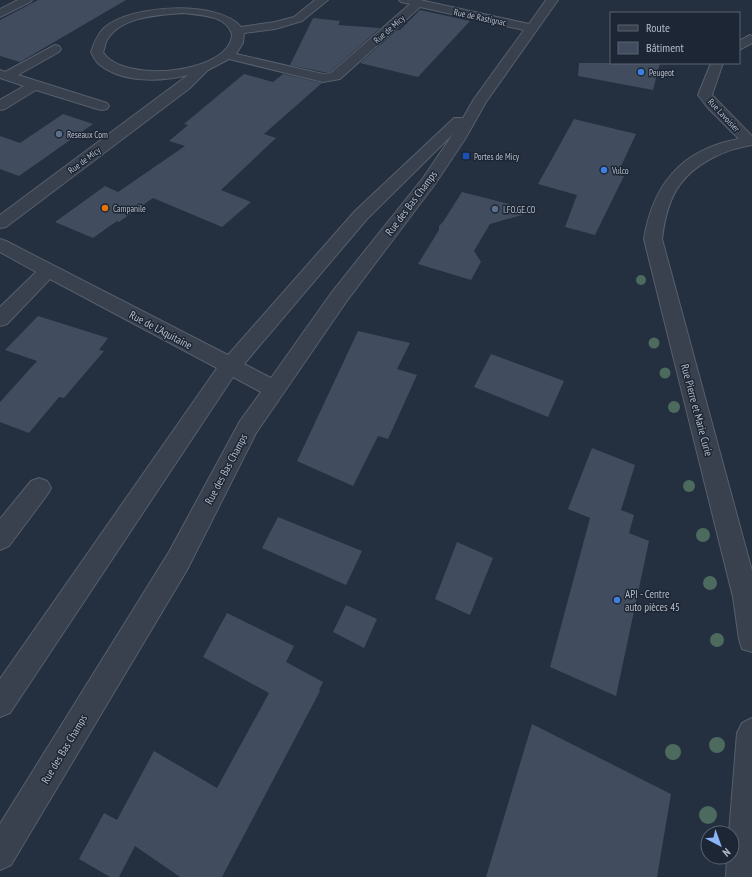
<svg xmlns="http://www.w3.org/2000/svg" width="752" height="877" font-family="'PT Sans Narrow',sans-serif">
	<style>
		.building { fill: #414d5e }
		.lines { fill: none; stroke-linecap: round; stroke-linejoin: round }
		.minor-casing { stroke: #565f6c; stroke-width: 2 }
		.tertiary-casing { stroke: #565f6c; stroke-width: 2 }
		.minor { fill: #39414f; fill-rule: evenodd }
		.tertiary { fill: #39414f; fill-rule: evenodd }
		.tree { fill: #4c6a5e }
		.shop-dot { fill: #3f7fe0; stroke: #1d2634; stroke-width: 1.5 }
		.service-dot { fill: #5c6f8a; stroke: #1d2634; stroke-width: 1.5 }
		.transit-dot { fill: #1a4fb4; stroke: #1d2634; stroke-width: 1.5 }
		.food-dot { fill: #e8710a; stroke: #1d2634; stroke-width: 1.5 }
		.labels { text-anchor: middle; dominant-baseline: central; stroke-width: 3; stroke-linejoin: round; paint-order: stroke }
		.far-street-label { font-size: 9px; fill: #b5bcc9; stroke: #1d2634 }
		.far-poi-label { font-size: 9px; fill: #b5bcc9; stroke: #1d2634; text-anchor: start }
		.street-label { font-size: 11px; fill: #b5bcc9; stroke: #1d2634 }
		.poi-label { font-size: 11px; fill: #b5bcc9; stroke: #1d2634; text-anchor: start }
	</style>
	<rect width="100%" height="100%" fill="#242f3f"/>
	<!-- building -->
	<path class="building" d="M 38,0 L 126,0 L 20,62 L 0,56 L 0,20 Z
		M 420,10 L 470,21 L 418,77 L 360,63 L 397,30 L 400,30 Z
		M 313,18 L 340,21 L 338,25 L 380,28 L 330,72 L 323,72 L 290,65 Z
		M 579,63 L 660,63 L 653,90 L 578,76 Z
		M 244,74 L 273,82 L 283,74 L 322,83 L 264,134 L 276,138 L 221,190 L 251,202 L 222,227 L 153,198 L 119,222 L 117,221 L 93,238 L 55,222 L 105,186 L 118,192 L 185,146 L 169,141 L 188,125 L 184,124 Z
		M 63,114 L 93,124 L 19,176 L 0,169 L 0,136 L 20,143 Z
		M 574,119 L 636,134 L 617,175 L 624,176 L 595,235 L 565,227 L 577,195 L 538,184 Z
		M 462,192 L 536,211 L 490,224 L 474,251 L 481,262 L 471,280 L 418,264 L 439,230 L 439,226 L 443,222 Z
		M 38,316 L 108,338 L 99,350 L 104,351 L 64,398 L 59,397 L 29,433 L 0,422 L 0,402 L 37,361 L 5,350 Z
		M 358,331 L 410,343 L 397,369 L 417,375 L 388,439 L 378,436 L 353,486 L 297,461 Z
		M 491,354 L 564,381 L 548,417 L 474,387 Z
		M 592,448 L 635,465 L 621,510 L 634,515 L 629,533 L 649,541 L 616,696 L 550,667 L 590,518 L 568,509 Z
		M 278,517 L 362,551 L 346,585 L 262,548 Z
		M 457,542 L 493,558 L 470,615 L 435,599 Z
		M 346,605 L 377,619 L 364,648 L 333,632 Z
		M 227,613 L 294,646 L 286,662 L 323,682 L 319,690 L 320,691 L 222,877 L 180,877 L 135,846 L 119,877 L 110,877 L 79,859 L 104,813 L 117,820 L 154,751 L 217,788 L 269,693 L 203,657 Z
		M 532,724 L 671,794 L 657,877 L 486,877 Z"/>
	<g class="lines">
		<!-- minor casing -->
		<g class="minor-casing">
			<path id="minor" d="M 18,0 L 32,0 L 30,2 L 0,17 L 0,9 Z
				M 315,0 L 328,0 L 302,21 L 275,29 L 244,33 L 243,43 L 236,54 L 323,74 L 331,73 L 410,4 L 401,2 L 399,0 L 420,0 L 529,24 L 546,0 L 558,0 L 486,102 L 465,139 L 435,184 L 346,302 L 256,433 L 187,570 L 11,865 L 0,870 L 0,824 L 169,552 L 240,421 L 261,392 L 233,377 L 10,713 L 0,717 L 0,679 L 217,368 L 50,279 L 7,324 L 0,326 L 0,307 L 36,272 L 0,252 L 0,239 L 6,241 L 228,355 L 355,211 L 454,118 L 463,118 L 474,99 L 524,30 L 420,7 L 340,79 L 323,82 L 229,59 L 208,70 L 190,88 L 6,227 L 0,228 L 0,215 L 188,75 C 160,82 123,83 100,65 C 96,62 93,56 91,52 C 94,43 97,35 104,28 C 130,4 219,0 241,27 L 275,22 L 294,17 ZM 183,13 C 200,15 226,15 232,34 C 232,73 123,85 103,52 C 105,48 105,43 107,40 C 121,16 159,15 183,13 ZM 453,134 L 423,178 L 332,292 L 271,378 L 244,364 L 367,219 Z
				M 750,35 L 752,36 L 752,43 L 739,50 L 739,41 Z
				M 55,45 L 59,46 L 61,49 L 59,52 L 18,75 L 107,103 L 109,106 L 107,109 L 102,110 L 97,109 L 36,90 L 5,109 L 0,110 L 0,100 L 24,86 L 0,78 L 0,70 L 5,72 Z
				M 711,63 L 723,63 L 712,95 L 752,136 L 752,145 L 744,144 L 708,108 L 698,95 Z
				M 39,478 L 47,481 L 51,488 L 47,495 L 9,546 L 0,550 L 0,519 L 31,481 Z"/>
		</g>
		<!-- tertiary casing -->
		<g class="tertiary-casing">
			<path id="tertiary" d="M 752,137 L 752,145 C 739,147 726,151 714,157 C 677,176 667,200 662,239 L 752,571 L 752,652 L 742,649 L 739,639 L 733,597 L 644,239 C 654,177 689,144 752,137 Z
				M 752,718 L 752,877 L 726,877 L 727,857 L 732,857 L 732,833 L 729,833 L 737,733 L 742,723 Z"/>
		</g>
		<!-- minor -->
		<use href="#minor" class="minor"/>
		<!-- tertiary -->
		<use href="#tertiary" class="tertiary"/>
	</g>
	<!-- trees -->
	<g class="tree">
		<circle cx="641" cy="280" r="5"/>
		<circle cx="654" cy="343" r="5.5"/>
		<circle cx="665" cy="373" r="5.5"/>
		<circle cx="674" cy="407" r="6"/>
		<circle cx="689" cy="486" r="6"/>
		<circle cx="703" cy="535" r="7"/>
		<circle cx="710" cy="583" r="7"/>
		<circle cx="717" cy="640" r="7"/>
		<circle cx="717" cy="745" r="8"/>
		<circle cx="673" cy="752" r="8"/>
		<circle cx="708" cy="815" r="9"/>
	</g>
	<!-- markers -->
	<g class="shop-dot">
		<circle cx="641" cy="72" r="4"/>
		<circle cx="604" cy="170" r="4"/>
		<circle cx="617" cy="600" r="4"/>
	</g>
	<g class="service-dot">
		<circle cx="59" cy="134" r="4"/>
		<circle cx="495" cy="209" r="4"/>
	</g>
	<rect class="transit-dot" x="462" y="152" width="8" height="8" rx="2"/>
	<circle class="food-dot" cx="105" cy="208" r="4"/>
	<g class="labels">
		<!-- far-street labels -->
		<g class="far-street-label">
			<text transform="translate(480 17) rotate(12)">Rue de Rastignac</text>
			<text transform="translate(389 29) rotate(-41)">Rue de Micy</text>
			<text transform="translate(724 115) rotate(47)">Rue Lavoisier</text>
			<text transform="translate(84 160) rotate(-37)">Rue de Micy</text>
		</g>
		<!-- far-poi labels -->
		<g class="far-poi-label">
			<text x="649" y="72">Peugeot</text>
			<text x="67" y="134">Reseaux Com</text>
			<text x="474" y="156">Portes de Micy</text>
			<text x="612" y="170">Vulco</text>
			<text x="113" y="208">Campanile</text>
			<text x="503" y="209">I.FO.GE.CO</text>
		</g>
		<!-- street labels -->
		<g class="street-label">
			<text transform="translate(411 203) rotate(-53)">Rue des Bas Champs</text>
			<text transform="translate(161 330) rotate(28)">Rue de L'Aquitaine</text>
			<text transform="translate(697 410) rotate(75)">Rue Pierre et Marie Curie</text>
			<text transform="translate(226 469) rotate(-62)">Rue des Bas Champs</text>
			<text transform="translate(64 749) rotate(-59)">Rue des Bas Champs</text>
		</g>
		<!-- poi labels -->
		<g class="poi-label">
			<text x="625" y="594">API - Centre<tspan x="625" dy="13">auto pièces 45</tspan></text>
		</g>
	</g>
	<!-- legend -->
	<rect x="610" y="12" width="130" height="52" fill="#1d2634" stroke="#5a6270"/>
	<rect x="618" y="25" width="20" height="6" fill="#39414f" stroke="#5a6270"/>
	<text x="646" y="32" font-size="12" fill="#b5bcc9">Route</text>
	<rect x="618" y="42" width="20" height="12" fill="#414d5e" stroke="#5a6270"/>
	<text x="646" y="52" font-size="12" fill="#b5bcc9">Bâtiment</text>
	<!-- north arrow -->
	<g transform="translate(720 845) rotate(139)"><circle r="19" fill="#1d2634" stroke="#5a6270"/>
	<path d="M0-3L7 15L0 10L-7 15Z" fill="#8bb3f8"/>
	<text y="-6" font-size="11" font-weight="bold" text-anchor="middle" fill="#b5bcc9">N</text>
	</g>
</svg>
